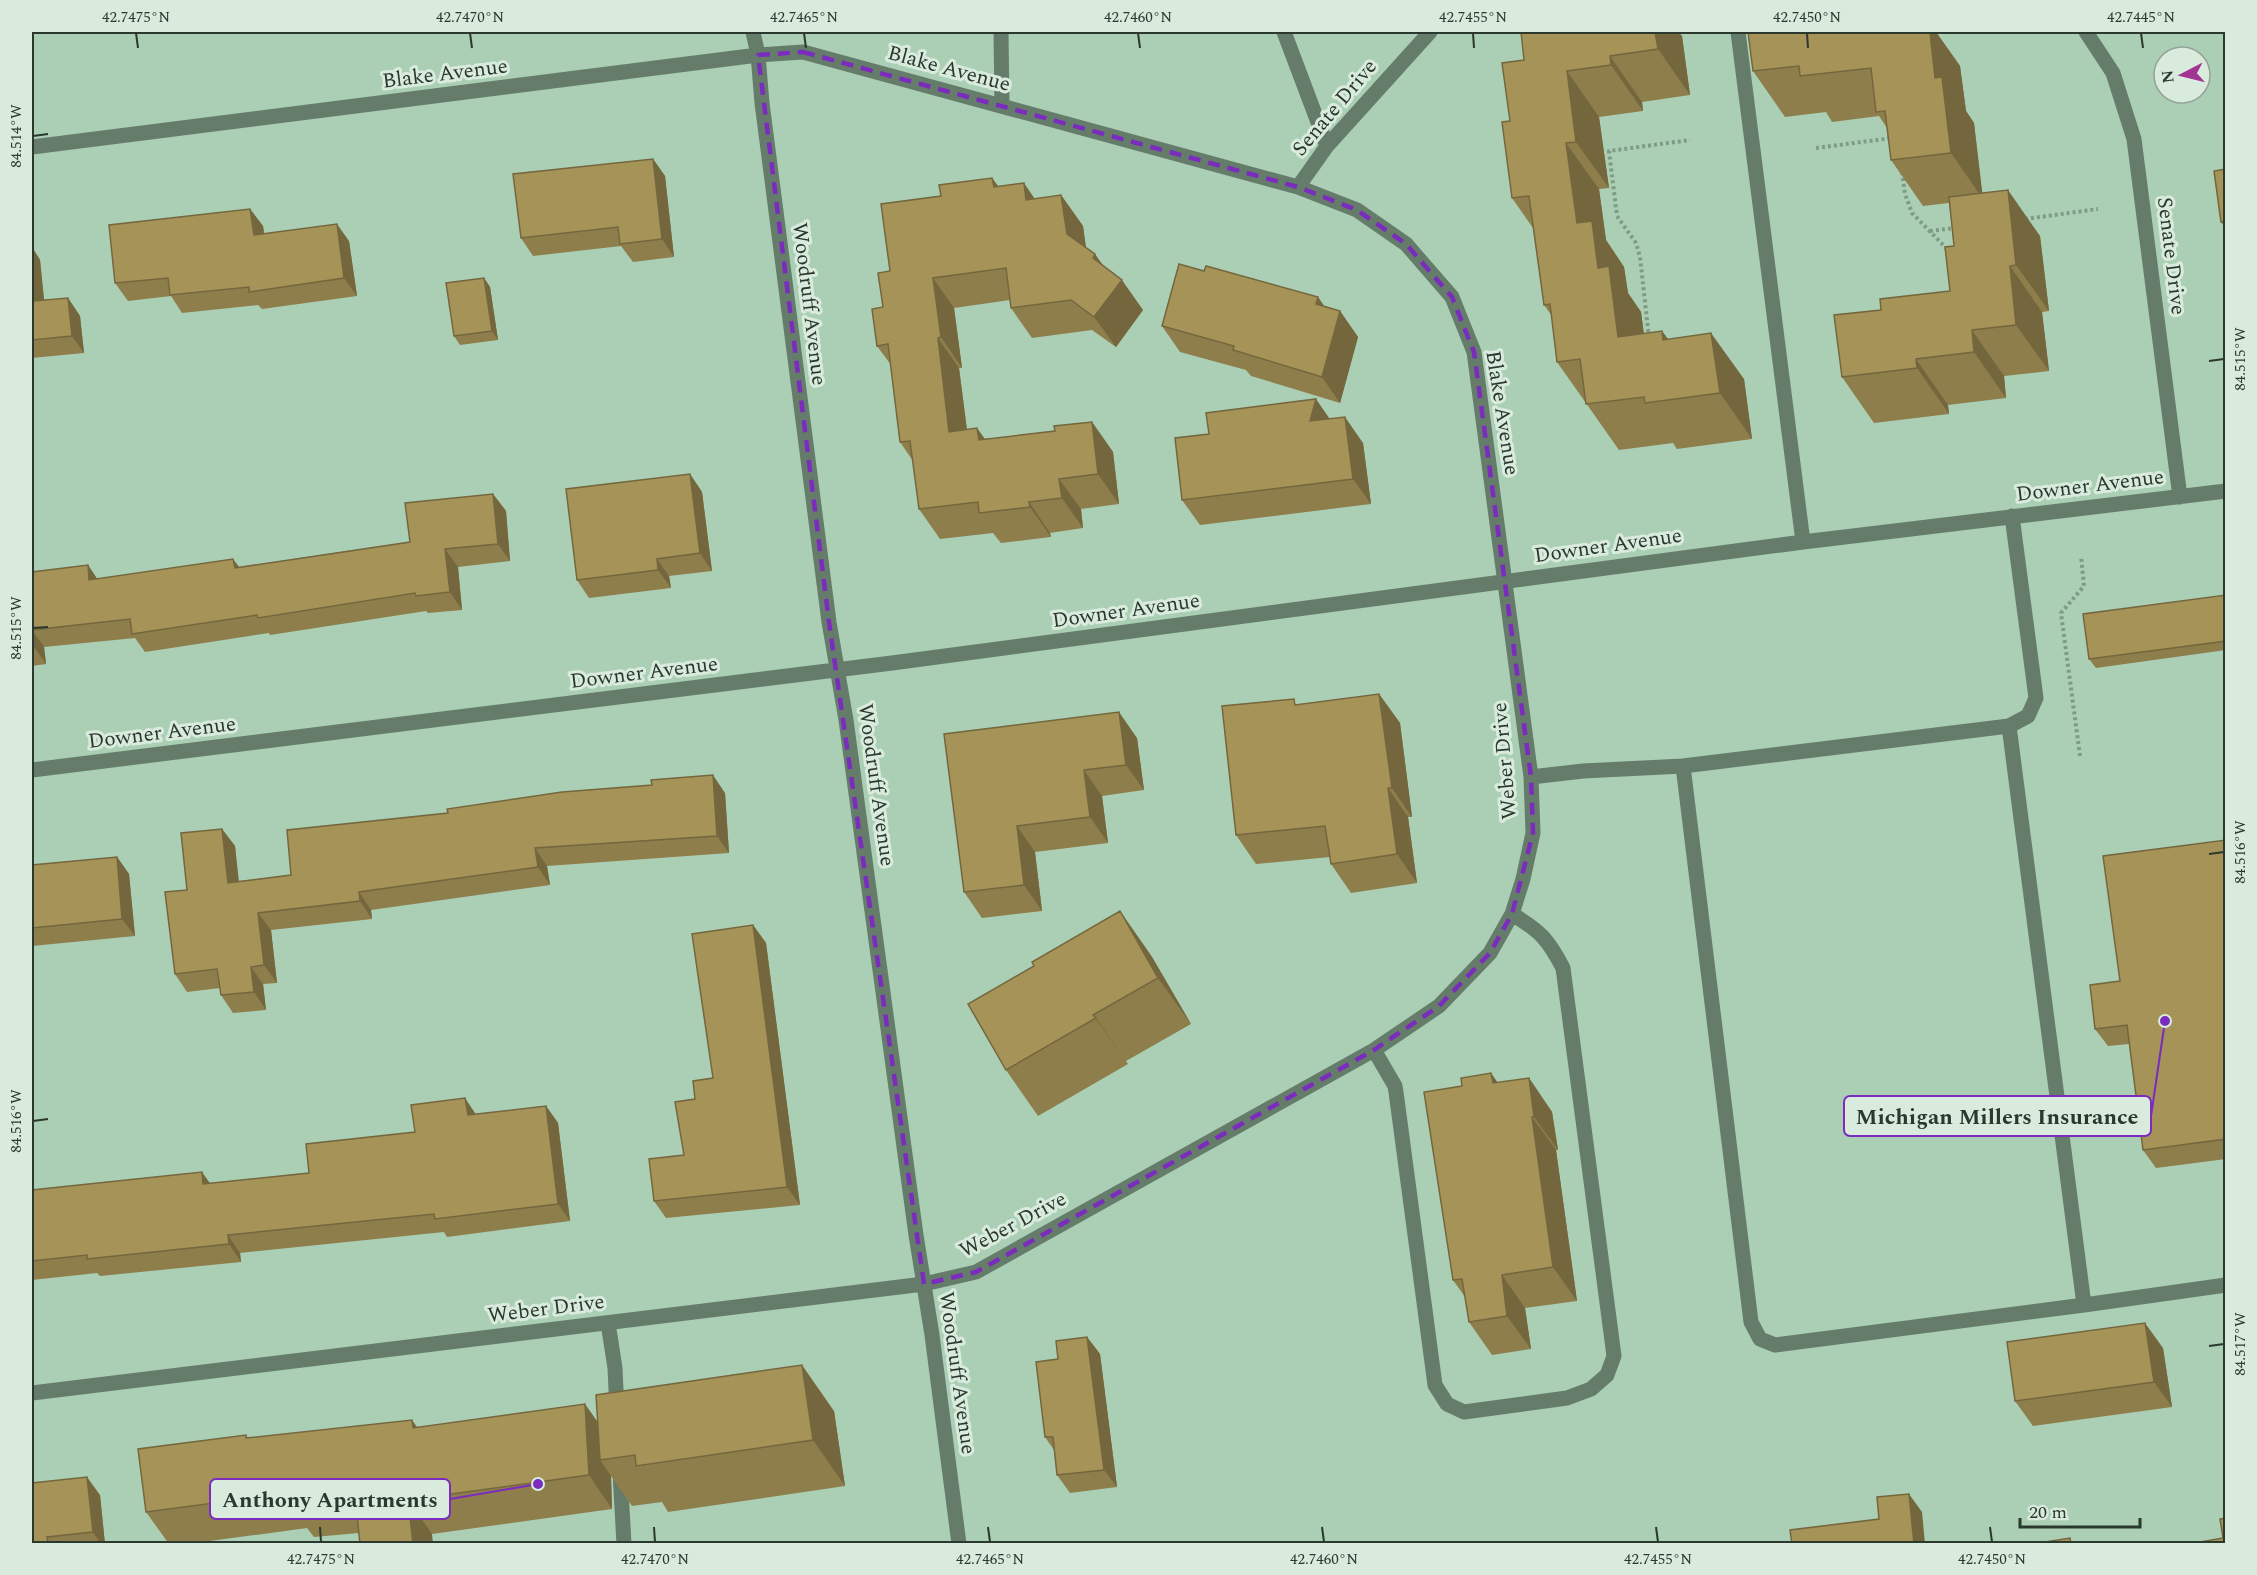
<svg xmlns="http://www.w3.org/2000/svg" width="2257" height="1575" font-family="Spectral,serif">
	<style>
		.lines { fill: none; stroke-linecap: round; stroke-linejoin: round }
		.path { stroke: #7e9b86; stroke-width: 4; stroke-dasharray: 3 3; stroke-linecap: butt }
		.minor { stroke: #657c6b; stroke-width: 15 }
		.wall { fill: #8e7e4c }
		.shaded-wall { fill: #74673e }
		.building { fill: #a59358; stroke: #74673e; stroke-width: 1.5 }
		.marked { fill: none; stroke: #7b2cbf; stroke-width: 4.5; stroke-dasharray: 12 8; stroke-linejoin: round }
		.ticks { fill: none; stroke: #2a382e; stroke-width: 2 }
		.labels { text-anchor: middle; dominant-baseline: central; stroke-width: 6; stroke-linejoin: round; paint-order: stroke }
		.street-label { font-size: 21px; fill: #2a382e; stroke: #d9ebdd }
		.leader { fill: none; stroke: #7b2cbf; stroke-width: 2 }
		.callout-dot { fill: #7b2cbf; stroke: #d9ebdd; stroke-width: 2 }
		.callout { fill: #d9ebdd; stroke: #7b2cbf; stroke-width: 2 }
		.callout-label { font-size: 22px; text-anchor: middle; font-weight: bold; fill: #2a382e }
		.neatline { fill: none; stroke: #2a382e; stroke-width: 2 }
		.ticks-label { font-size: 15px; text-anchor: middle; fill: #2a382e }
	</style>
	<rect width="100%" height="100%" fill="#abcfb5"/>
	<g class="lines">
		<!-- path -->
		<path class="path" d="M 1816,148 L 1892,138
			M 1902,172 L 1905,194 L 1912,213 L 1948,250
			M 2025,219 L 2098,209
			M 1930,231 L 1955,228
			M 1649,338 L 1640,257 L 1636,243 L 1617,216 L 1609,151 L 1690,140
			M 2080,756 L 2061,613 L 2084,586 L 2081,556"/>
		<!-- minor -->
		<path class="minor" d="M 753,32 L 758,55 L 762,103 L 829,622 L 846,720 L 916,1235 L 932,1335 L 959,1544
			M 1001,32 L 1002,105
			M 1284,32 L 1327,146
			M 1738,32 L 1803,542
			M 2086,32 L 2113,73 L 2134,139 L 2180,497
			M 32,147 L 758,55 L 803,52 L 1298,187 L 1357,210 L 1406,244 L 1452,297 L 1474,352 L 1531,777 L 1533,833 L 1523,879 L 1512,914 L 1490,953 L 1439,1006 L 1374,1050 L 976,1272 L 924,1284 L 32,1393
			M 1298,187 L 1327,146 L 1430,32
			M 1683,766 L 1751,1322 L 1760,1339 L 1775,1345 L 2084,1305 L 2009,726
			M 32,770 L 892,663 L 1803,542 L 2226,491
			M 1531,777 L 1583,771 L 1683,766 L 2009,726 L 2028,716 L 2036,698 L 2012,516
			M 1374,1050 L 1395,1086 L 1396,1092 L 1435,1385 L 1447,1404 L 1464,1412 L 1567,1398 L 1591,1389 L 1607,1375 L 1614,1356 L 1563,968 C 1548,939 1540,931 1512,914
			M 2084,1305 L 2226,1285
			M 608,1323 L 615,1368 L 617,1412
			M 620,1472 L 624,1544"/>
	</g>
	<!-- wall -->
	<path class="wall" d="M 1748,32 L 1936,32 L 1960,66 L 1966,111 L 1974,123 L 1982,193 L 2040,236 L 2049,311 L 2042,312 L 2049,371 L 2004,376 L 2006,398 L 1948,405 L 1949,414 L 1874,423 L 1842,377 L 1881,310 L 1950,291 L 1954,246 L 1949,203 L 1923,206 L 1891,160 L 1887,128 L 1879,116 L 1832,122 L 1826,112 L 1785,117 L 1753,71 Z
		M 1682,36 L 1690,95 L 1642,102 L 1643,111 L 1599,117 L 1609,188 L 1599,189 L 1606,240 L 1624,267 L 1628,293 L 1641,312 L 1644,334 L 1662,331 L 1668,339 L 1744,379 L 1752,439 L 1677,449 L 1673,443 L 1619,450 L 1557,362 L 1552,316 L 1544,305 L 1533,228 L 1512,198 L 1510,121 L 1524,60 Z
		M 653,159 L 665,176 L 674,257 L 633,262 L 621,246 L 533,256 L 521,238 Z
		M 2226,169 L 2226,229 L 2221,222 Z
		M 992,178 L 998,186 L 1035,199 L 1061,195 L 1083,226 L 1086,247 L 1143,310 L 1116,347 L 1092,330 L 1032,338 L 1011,308 L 1010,300 L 954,308 L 962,368 L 959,368 L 967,430 L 977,428 L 985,439 L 1055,431 L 1092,422 L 1113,452 L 1119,504 L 1081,509 L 1083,528 L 1050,533 L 1051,537 L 1001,543 L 993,533 L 940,539 L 919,509 L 913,461 L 900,442 L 891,365 L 877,346 L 890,271 Z
		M 250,209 L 263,226 L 264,234 L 349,241 L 357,296 L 262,309 L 258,305 L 182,313 L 171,296 L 128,301 L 115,283 Z
		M 32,247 L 40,260 L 44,300 L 68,298 L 80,316 L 84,353 L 32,358 Z
		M 484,278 L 490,287 L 498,340 L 460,345 L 454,336 Z
		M 1325,306 L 1340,311 L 1358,337 L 1340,403 L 1251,376 L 1246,370 L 1180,352 L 1162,326 Z
		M 1330,419 L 1363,443 L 1371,504 L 1200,525 L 1182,500 Z
		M 690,474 L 702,492 L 712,571 L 669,576 L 671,588 L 589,598 L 577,580 Z
		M 493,494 L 506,511 L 510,561 L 458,567 L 462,610 L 428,613 L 426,611 L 270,635 L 269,633 L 145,652 L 135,638 L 44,647 L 46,664 L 32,666 L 32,572 L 88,565 L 97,579 L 239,567 L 410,542 Z
		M 2226,595 L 2226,650 L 2096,668 L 2089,659 Z
		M 1379,694 L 1400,723 L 1412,817 L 1408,817 L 1417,883 L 1351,893 L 1331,864 L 1330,857 L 1256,864 L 1236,835 L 1298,705 Z
		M 944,734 L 1137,738 L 1144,790 L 1102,796 L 1108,843 L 1035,852 L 1042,911 L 982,918 L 964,892 Z
		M 725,793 L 729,853 L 547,866 L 550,885 L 371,910 L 372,919 L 271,930 L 277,983 L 263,984 L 266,1010 L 233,1013 L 221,995 L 220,988 L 187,992 L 175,974 L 187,890 L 222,829 L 235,846 L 238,881 L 291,875 Z
		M 2226,840 L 2226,1159 L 2156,1168 L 2143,1150 L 2129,1044 L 2108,1046 L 2095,1029 Z
		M 117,857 L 129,874 L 135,936 L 32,946 L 32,865 Z
		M 1120,911 L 1152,957 L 1191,1024 L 1126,1061 L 1128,1064 L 1038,1116 L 1006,1070 L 1034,966 Z
		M 753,925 L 766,943 L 800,1205 L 666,1218 L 654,1201 L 684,1155 L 695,1099 L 713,1078 Z
		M 1491,1073 L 1497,1083 L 1529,1078 L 1552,1112 L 1558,1150 L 1556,1150 L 1577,1301 L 1525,1308 L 1531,1349 L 1492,1355 L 1469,1322 L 1465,1297 L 1453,1280 L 1462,1086 Z
		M 546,1106 L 558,1123 L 570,1221 L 447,1237 L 444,1232 L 240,1253 L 241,1262 L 100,1276 L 97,1273 L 32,1280 L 32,1190 L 210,1183 L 309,1173 L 415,1132 L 477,1114 Z
		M 1087,1337 L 1100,1354 L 1117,1487 L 1070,1493 L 1057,1475 L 1054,1450 L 1045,1437 L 1058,1359 Z
		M 2163,1348 L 2172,1407 L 2033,1426 L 2015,1401 Z
		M 834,1411 L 845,1486 L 668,1512 L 662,1502 L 632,1506 L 611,1476 L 612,1509 L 432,1534 L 359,1533 L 314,1537 L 307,1528 L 188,1544 L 169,1544 L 146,1512 L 246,1435 L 248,1438 L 417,1427 L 598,1423 Z
		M 100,1495 L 105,1544 L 32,1544 Z"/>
	<!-- shaded-wall -->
	<path class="shaded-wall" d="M 1655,32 L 1679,32 L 1682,36 L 1690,95 L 1658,49 Z
		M 1930,32 L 1936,32 L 1960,66 L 1966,111 L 1974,123 L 1983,199 L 1951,153 L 1935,78 Z
		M 1610,56 L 1642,102 L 1643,111 L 1611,65 Z
		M 1567,71 L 1599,117 L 1609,188 L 1576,142 Z
		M 1566,143 L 1599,189 L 1606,240 L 1624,267 L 1628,293 L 1641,312 L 1650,383 L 1618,337 L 1598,268 L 1577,223 Z
		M 653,159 L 665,176 L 674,257 L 662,239 Z
		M 992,178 L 1014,208 L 994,187 Z
		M 1024,183 L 1045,214 L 1026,200 Z
		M 2008,190 L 2040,236 L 2049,311 L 2016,265 Z
		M 1061,195 L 1083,226 L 1088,264 L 1067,234 Z
		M 250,209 L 263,226 L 267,253 L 254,235 Z
		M 337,224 L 349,241 L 357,296 L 344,278 Z
		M 32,247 L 40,260 L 46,319 L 34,301 L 32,277 Z
		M 1095,254 L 1117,285 L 1093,258 Z
		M 2010,266 L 2042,312 L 2049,371 L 2016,325 Z
		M 484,278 L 490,287 L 498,340 L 492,331 Z
		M 933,278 L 954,308 L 962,368 L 941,337 Z
		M 1122,280 L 1143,310 L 1116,347 L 1094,317 Z
		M 1318,297 L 1336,323 L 1316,304 Z
		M 68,298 L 80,316 L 84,353 L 72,336 Z
		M 1340,311 L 1358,337 L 1340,403 L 1322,377 Z
		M 1972,330 L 2004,376 L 2006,398 L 1974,352 Z
		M 1662,331 L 1695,377 L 1663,340 Z
		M 1711,333 L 1744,379 L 1752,439 L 1720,393 Z
		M 938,338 L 959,368 L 971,462 L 949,432 Z
		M 1916,359 L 1948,405 L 1949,414 L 1917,368 Z
		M 1316,399 L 1334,425 L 1310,421 Z
		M 1345,417 L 1363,443 L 1371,504 L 1353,479 Z
		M 1092,422 L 1113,452 L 1119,504 L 1098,474 Z
		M 977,428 L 998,459 L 979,440 Z
		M 690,474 L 702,492 L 712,571 L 700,553 Z
		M 1059,479 L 1081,509 L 1083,528 L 1062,498 Z
		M 493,494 L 506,511 L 510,561 L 498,544 Z
		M 1029,502 L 1050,533 L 1051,537 L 1030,507 Z
		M 445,549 L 458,567 L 462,610 L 450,592 Z
		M 233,559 L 246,576 L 235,568 Z
		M 657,559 L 669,576 L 671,588 L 658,570 Z
		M 88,565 L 100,583 L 89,580 Z
		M 32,630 L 44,647 L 46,664 L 34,647 Z
		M 1379,694 L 1400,723 L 1412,817 L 1392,788 Z
		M 1119,712 L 1137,738 L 1144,790 L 1126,765 Z
		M 1084,770 L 1102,796 L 1108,843 L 1090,817 Z
		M 713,775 L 725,793 L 729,853 L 717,836 Z
		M 1388,788 L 1408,817 L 1417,883 L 1397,854 Z
		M 1017,826 L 1035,852 L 1042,911 L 1024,885 Z
		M 222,829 L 235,846 L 241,900 L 228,883 Z
		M 535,848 L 547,866 L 550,885 L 538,867 Z
		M 117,857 L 129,874 L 135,936 L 122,919 Z
		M 359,892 L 371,910 L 372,919 L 360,901 Z
		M 1120,911 L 1152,957 L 1191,1024 L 1158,978 Z
		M 258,913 L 271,930 L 277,983 L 264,965 Z
		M 753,925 L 766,943 L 800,1205 L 787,1187 Z
		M 251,967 L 263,984 L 266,1010 L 254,992 Z
		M 1093,1015 L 1126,1061 L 1128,1064 L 1096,1018 Z
		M 1491,1073 L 1514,1106 L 1493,1083 Z
		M 1529,1078 L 1552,1112 L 1558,1150 L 1534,1117 Z
		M 465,1098 L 477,1116 L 468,1115 Z
		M 546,1106 L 558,1123 L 570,1221 L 558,1204 Z
		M 1532,1117 L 1556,1150 L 1577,1301 L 1553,1267 Z
		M 202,1172 L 214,1189 L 203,1184 Z
		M 228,1235 L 240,1253 L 241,1262 L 229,1244 Z
		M 1502,1275 L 1525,1308 L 1531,1349 L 1507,1316 Z
		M 2145,1323 L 2163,1348 L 2172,1407 L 2154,1382 Z
		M 1087,1337 L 1100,1354 L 1117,1487 L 1104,1470 Z
		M 802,1365 L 834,1411 L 845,1486 L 813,1440 Z
		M 585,1404 L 609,1438 L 600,1460 L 611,1476 L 612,1509 L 589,1475 Z
		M 412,1420 L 436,1454 L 413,1428 Z
		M 87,1477 L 100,1495 L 105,1544 L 101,1544 L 93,1532 Z
		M 1909,1494 L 1922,1512 L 1925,1544 L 1914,1544 Z
		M 408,1500 L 432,1534 L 433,1544 L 413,1544 Z"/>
	<!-- building -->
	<path class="building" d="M 1521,32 L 1655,32 L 1658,49 L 1610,56 L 1611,65 L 1567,71 L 1576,142 L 1566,143 L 1577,223 L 1592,221 L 1598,268 L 1609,266 L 1618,337 L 1662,331 L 1663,340 L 1711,333 L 1720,393 L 1645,403 L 1644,397 L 1586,404 L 1580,359 L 1557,362 L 1550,304 L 1544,305 L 1529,196 L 1512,198 L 1502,122 L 1510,121 L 1502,63 L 1524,60 Z
		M 1748,32 L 1930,32 L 1935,78 L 1942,77 L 1951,153 L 1891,160 L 1885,111 L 1876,112 L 1871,68 L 1800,76 L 1799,66 L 1753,71 Z
		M 653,159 L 662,239 L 620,244 L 618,227 L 521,238 L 513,174 Z
		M 2226,169 L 2226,221 L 2221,222 L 2214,171 Z
		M 992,178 L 994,187 L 1024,183 L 1026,200 L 1061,195 L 1067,234 L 1095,254 L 1093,258 L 1122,280 L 1094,317 L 1071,300 L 1011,308 L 1006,268 L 933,278 L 941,337 L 938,338 L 949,432 L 977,428 L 979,440 L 1055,431 L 1054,426 L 1092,422 L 1098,474 L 1059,479 L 1062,498 L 1029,502 L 1030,507 L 979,513 L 978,502 L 919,509 L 910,441 L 900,442 L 888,344 L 877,346 L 872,309 L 883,307 L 878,273 L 890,271 L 881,204 L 941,196 L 939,185 Z
		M 2008,190 L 2016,265 L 2010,266 L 2016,325 L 1972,330 L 1974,352 L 1916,359 L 1917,368 L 1842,377 L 1834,315 L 1881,310 L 1880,299 L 1950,291 L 1945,247 L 1954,246 L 1949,197 Z
		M 250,209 L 254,235 L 337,224 L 344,278 L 249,292 L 249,287 L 170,295 L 168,278 L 115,283 L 109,225 Z
		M 1179,264 L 1204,271 L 1206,266 L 1318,297 L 1316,304 L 1340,311 L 1322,377 L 1233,350 L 1234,346 L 1162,326 Z
		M 32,277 L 34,301 L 68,298 L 72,336 L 32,340 Z
		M 484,278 L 492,331 L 454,336 L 446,283 Z
		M 1316,399 L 1310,421 L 1345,417 L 1353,479 L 1182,500 L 1175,438 L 1209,434 L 1206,413 Z
		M 690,474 L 700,553 L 657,559 L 658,570 L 577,580 L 566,489 Z
		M 493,494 L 498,544 L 445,549 L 450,592 L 416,596 L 415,593 L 258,618 L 257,615 L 132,634 L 130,619 L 32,630 L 34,647 L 32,647 L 32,572 L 88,565 L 89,580 L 233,559 L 235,568 L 410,542 L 405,503 Z
		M 2226,595 L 2226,641 L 2089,659 L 2083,614 Z
		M 1379,694 L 1392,788 L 1388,788 L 1397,854 L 1331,864 L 1325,826 L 1236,835 L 1222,706 L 1294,699 L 1295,705 Z
		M 1119,712 L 1126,765 L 1084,770 L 1090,817 L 1017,826 L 1024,885 L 964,892 L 944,734 Z
		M 713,775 L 717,836 L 535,848 L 538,867 L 359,892 L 360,901 L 258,913 L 264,965 L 251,967 L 254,992 L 221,995 L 217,969 L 175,974 L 165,892 L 187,890 L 181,833 L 222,829 L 228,883 L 291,875 L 287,830 L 448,813 L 447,809 L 562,792 L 652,785 L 651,780 Z
		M 2226,840 L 2226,1139 L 2143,1150 L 2127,1025 L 2095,1029 L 2090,985 L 2120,981 L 2103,856 Z
		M 117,857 L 122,919 L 32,928 L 32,865 Z
		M 1120,911 L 1158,978 L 1093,1015 L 1096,1018 L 1006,1070 L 968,1004 L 1034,966 L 1032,962 Z
		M 753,925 L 787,1187 L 654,1201 L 649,1159 L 684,1155 L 675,1102 L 695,1099 L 693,1081 L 713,1078 L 692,934 Z
		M 1491,1073 L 1493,1083 L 1529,1078 L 1534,1117 L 1532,1117 L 1553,1267 L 1502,1275 L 1507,1316 L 1469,1322 L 1462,1279 L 1453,1280 L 1424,1092 L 1462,1086 L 1461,1078 Z
		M 465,1098 L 468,1115 L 546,1106 L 558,1204 L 435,1219 L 434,1214 L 228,1235 L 229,1244 L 87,1259 L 87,1255 L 32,1261 L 32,1190 L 202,1172 L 203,1184 L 309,1173 L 306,1144 L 415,1132 L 411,1105 Z
		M 2145,1323 L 2154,1382 L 2015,1401 L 2007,1342 Z
		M 1087,1337 L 1104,1470 L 1057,1475 L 1053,1437 L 1045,1437 L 1036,1362 L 1058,1359 L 1056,1341 Z
		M 802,1365 L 813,1440 L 636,1466 L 635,1455 L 600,1460 L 596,1395 Z
		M 585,1404 L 589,1475 L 408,1500 L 413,1544 L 360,1544 L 355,1496 L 290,1503 L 289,1493 L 146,1512 L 138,1449 L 246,1435 L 246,1438 L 412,1420 L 413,1428 Z
		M 87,1477 L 93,1532 L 47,1537 L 48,1544 L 32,1544 L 32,1483 Z
		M 1909,1494 L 1914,1544 L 1792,1544 L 1790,1530 L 1879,1519 L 1877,1497 Z
		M 2226,1518 L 2226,1544 L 2189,1544 L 2223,1538 L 2220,1519 Z
		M 2070,1538 L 2071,1544 L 2032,1544 Z"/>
	<!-- marked area -->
	<path class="marked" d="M 803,52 L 1298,187 L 1357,210 L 1406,244 L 1452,297 L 1474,352 L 1531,777 L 1533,833 L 1512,914 L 1490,953 L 1439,1006 L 1374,1050 L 976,1272 L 924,1284 L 829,622 L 758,55 Z"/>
	<!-- ticks -->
	<path class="ticks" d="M 136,33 L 138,48M 470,33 L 472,48M 804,33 L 806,48M 1138,33 L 1140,48M 1473,33 L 1474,48M 1807,33 L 1808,48M 2141,33 L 2143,48M 33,136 L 48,134M 2209,361 L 2224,359M 33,628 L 48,627M 2209,854 L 2224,852M 33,1121 L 48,1119M 2209,1346 L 2224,1344M 320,1527 L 321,1542M 654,1527 L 655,1542M 988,1527 L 990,1542M 1322,1527 L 1324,1542M 1656,1527 L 1658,1542M 1990,1527 L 1992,1542"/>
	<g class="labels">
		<!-- street labels -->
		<g class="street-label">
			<text transform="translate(949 69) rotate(15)">Blake Avenue</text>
			<text transform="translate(445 74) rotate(-7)">Blake Avenue</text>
			<text transform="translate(1335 108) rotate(-50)">Senate Drive</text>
			<text transform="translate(2171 256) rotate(83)">Senate Drive</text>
			<text transform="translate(809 304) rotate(83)">Woodruff Avenue</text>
			<text transform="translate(1502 413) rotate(81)">Blake Avenue</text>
			<text transform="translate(2090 486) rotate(-7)">Downer Avenue</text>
			<text transform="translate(1608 546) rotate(-8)">Downer Avenue</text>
			<text transform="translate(1126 611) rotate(-8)">Downer Avenue</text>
			<text transform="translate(644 673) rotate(-7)">Downer Avenue</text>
			<text transform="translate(162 733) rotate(-7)">Downer Avenue</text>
			<text transform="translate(1505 761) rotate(-95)">Weber Drive</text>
			<text transform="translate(876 785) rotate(82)">Woodruff Avenue</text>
			<text transform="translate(1013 1225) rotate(-28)">Weber Drive</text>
			<text transform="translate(546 1309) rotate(-7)">Weber Drive</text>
			<text transform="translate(957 1373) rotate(82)">Woodruff Avenue</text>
		</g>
	</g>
	<!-- callouts -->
	<path class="leader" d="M2165 1021L2151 1116M538 1484L450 1499"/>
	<g class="callout-dot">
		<circle cx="2165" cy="1021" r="6"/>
		<circle cx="538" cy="1484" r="6"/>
	</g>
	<g class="callout">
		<rect x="1844" y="1096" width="307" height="40" rx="6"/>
		<rect x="210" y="1479" width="240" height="40" rx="6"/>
	</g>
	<g class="callout-label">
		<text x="1997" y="1124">Michigan Millers Insurance</text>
		<text x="330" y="1507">Anthony Apartments</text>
	</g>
	<!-- border -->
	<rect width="2257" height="1575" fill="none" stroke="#d9ebdd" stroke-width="66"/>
	<!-- north arrow -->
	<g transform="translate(2182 75) rotate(263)"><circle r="28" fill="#d9ebdd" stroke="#93a397" stroke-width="1.5"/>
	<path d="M0-4.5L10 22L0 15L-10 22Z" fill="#a23594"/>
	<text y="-9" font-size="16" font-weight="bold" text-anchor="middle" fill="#2a382e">N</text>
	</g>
	<!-- scale -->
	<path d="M2020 1518v9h120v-9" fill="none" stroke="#2a382e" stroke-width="3"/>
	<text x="2029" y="1518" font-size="18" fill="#2a382e" stroke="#d9ebdd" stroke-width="4.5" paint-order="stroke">20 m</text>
	<rect x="33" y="33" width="2191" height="1509" class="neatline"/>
	<g class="ticks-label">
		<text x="136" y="22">42.7475°N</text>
		<text x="470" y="22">42.7470°N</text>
		<text x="804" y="22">42.7465°N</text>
		<text x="1138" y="22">42.7460°N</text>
		<text x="1473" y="22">42.7455°N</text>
		<text x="1807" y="22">42.7450°N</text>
		<text x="2141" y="22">42.7445°N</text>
		<text transform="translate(16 136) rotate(-90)" y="5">84.514°W</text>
		<text transform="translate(2240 359) rotate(-90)" y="5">84.515°W</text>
		<text transform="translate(16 628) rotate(-90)" y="5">84.515°W</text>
		<text transform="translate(2240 852) rotate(-90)" y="5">84.516°W</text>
		<text transform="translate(16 1121) rotate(-90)" y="5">84.516°W</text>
		<text transform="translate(2240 1344) rotate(-90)" y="5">84.517°W</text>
		<text x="321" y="1564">42.7475°N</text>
		<text x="655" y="1564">42.7470°N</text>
		<text x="990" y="1564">42.7465°N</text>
		<text x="1324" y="1564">42.7460°N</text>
		<text x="1658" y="1564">42.7455°N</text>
		<text x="1992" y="1564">42.7450°N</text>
	</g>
</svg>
